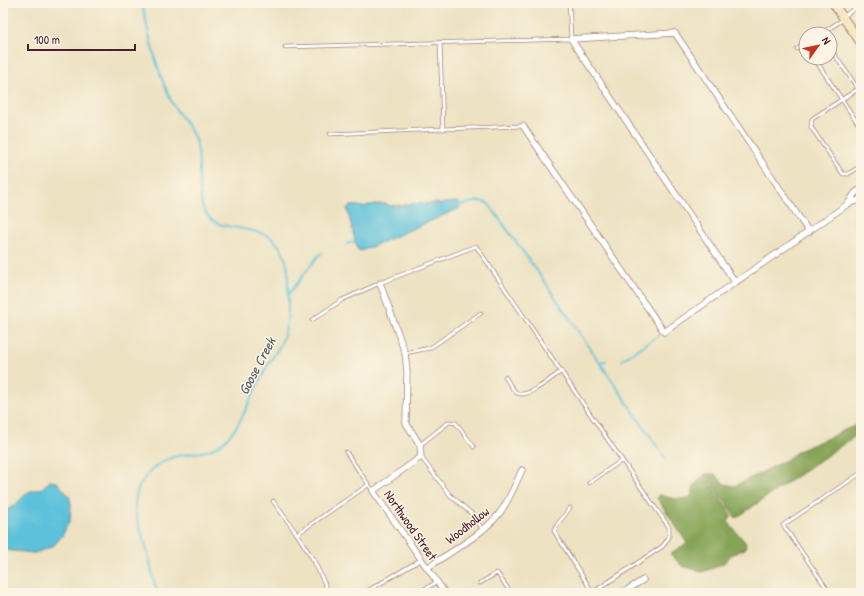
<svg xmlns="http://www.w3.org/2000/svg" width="864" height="596" font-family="'Patrick Hand',sans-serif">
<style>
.forest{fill:#86a457;stroke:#686241}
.water{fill:#5cc1da;stroke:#537082}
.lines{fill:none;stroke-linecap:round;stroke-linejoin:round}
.stream{stroke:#5cc1da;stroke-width:2}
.lane-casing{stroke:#9c8076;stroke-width:4.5}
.street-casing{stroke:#9c8076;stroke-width:7}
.secondary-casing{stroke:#9c8076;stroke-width:10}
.lane{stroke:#fff;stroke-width:3}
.street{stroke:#fff;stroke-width:5.5}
.secondary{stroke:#f8e7c3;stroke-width:8}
.labels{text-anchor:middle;stroke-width:3;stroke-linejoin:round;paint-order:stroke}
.street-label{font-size:13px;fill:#4a1f2b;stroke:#fcf5e5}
.water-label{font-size:14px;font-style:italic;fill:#505868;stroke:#fcf5e5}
</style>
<rect width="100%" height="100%" fill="#fcf5e5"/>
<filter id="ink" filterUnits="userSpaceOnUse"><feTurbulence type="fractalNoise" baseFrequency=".025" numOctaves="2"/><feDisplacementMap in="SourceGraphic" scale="8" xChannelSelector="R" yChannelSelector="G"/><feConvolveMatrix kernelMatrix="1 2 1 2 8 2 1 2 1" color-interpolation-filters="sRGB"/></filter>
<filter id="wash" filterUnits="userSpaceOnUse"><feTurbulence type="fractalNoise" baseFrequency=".012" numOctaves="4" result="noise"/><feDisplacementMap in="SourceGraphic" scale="16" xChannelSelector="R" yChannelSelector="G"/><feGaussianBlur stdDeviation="0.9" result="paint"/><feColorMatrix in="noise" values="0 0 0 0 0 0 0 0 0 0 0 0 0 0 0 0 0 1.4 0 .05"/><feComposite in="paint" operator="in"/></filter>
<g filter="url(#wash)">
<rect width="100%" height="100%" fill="#ede2c2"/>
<path class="forest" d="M859 213 861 214V235C857 228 853 222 855 215Z
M861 422V432L736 518 705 474H715L724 484 735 486 786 460 798 451 835 435C843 429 853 428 861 422Z
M704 475 732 516 728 520 731 526 746 543 745 549 731 555 724 563 716 567 702 572 682 566 670 554 687 543 657 498 658 495C663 495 666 497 671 498 679 500 684 499 691 497L694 486Z"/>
<path class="water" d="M459 202 461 205 458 209 364 250 361 251 357 249 347 208C353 204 358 206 363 207L369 205 380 204H387L390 206 398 205 404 206 405 204 438 203 440 205 443 203Z
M50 481 57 482 69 496 71 504 70 520 62 536 53 546 35 553 3 550V512L15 505 28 492 42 488Z"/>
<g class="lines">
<path class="stream" d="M142 3C148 31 155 65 167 91 169 97 172 103 175 108 182 119 192 129 196 142 202 161 196 189 203 208 217 243 274 212 286 261 289 269 288 278 288 287 288 300 289 314 286 327 284 341 277 351 269 363 265 371 261 379 257 386 247 405 240 428 223 442 209 455 188 452 171 458 151 465 133 487 135 508 136 520 144 538 147 551 151 565 152 579 158 593
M461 205 479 201 488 203 540 275 665 458
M347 244 355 241
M288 295 318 256 322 253
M622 360 658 336
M599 362 606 361"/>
</g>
</g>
<g filter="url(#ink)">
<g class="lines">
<g class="lane-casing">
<path id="lane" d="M844 16 861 4
M820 34 844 19
M440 42 443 129
M285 47 571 39 569 3
M830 48 861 93
M797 49 806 43
M814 58 861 128
M861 87 812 119 811 127 843 174H848L861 166
M330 134 443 129 523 126
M312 320 342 300 380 283 476 246C540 340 603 435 669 527V537L663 546 592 593
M405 353 430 348 481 313
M505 377C509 382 512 390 517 393 528 399 552 377 562 371
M420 445 449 422 456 423 474 447
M346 452 373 491
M421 457 450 495 473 515 483 530
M589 483 621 461
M273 501 297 534 314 561 329 593
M570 508 557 525 554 531 593 593
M297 534 368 485
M480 583 497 573 511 593
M364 593 422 559
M418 593 437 582
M830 593 783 525 861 473"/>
</g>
<g class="street-casing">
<path id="street" d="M571 39 675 33 809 232
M571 39 735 282
M523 126 664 332 848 204 861 199
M848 204 855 193 861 189
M380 283 405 353 407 371 406 423 420 445 421 457 373 491 445 593
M427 568C450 552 482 535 499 514 509 501 515 485 522 470
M622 593 643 580"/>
</g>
<g class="secondary-casing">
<path id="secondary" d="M833 3 861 43"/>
</g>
<use href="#lane" class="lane"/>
<use href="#street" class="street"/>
<use href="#secondary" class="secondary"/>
</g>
</g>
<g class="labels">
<g class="street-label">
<text transform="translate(411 525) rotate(55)" y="5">Northwood Street</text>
<text transform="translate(467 525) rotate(-38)" y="5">Woodhollow</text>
</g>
<g class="water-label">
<text transform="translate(257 366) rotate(-62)" y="5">Goose Creek</text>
</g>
</g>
<rect width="864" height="596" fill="none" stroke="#fcf5e5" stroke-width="16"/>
<g transform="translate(818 46) rotate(57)"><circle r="19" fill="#fcf5e5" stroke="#b59f9b"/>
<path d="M0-3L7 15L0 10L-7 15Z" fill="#c8321e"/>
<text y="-6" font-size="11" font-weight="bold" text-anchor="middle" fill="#4a1f2b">N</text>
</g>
<path d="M28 44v6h107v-6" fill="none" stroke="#4a1f2b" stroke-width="2"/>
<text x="34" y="44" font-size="12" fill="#4a1f2b" stroke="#fcf5e5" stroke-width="3" paint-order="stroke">100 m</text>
</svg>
